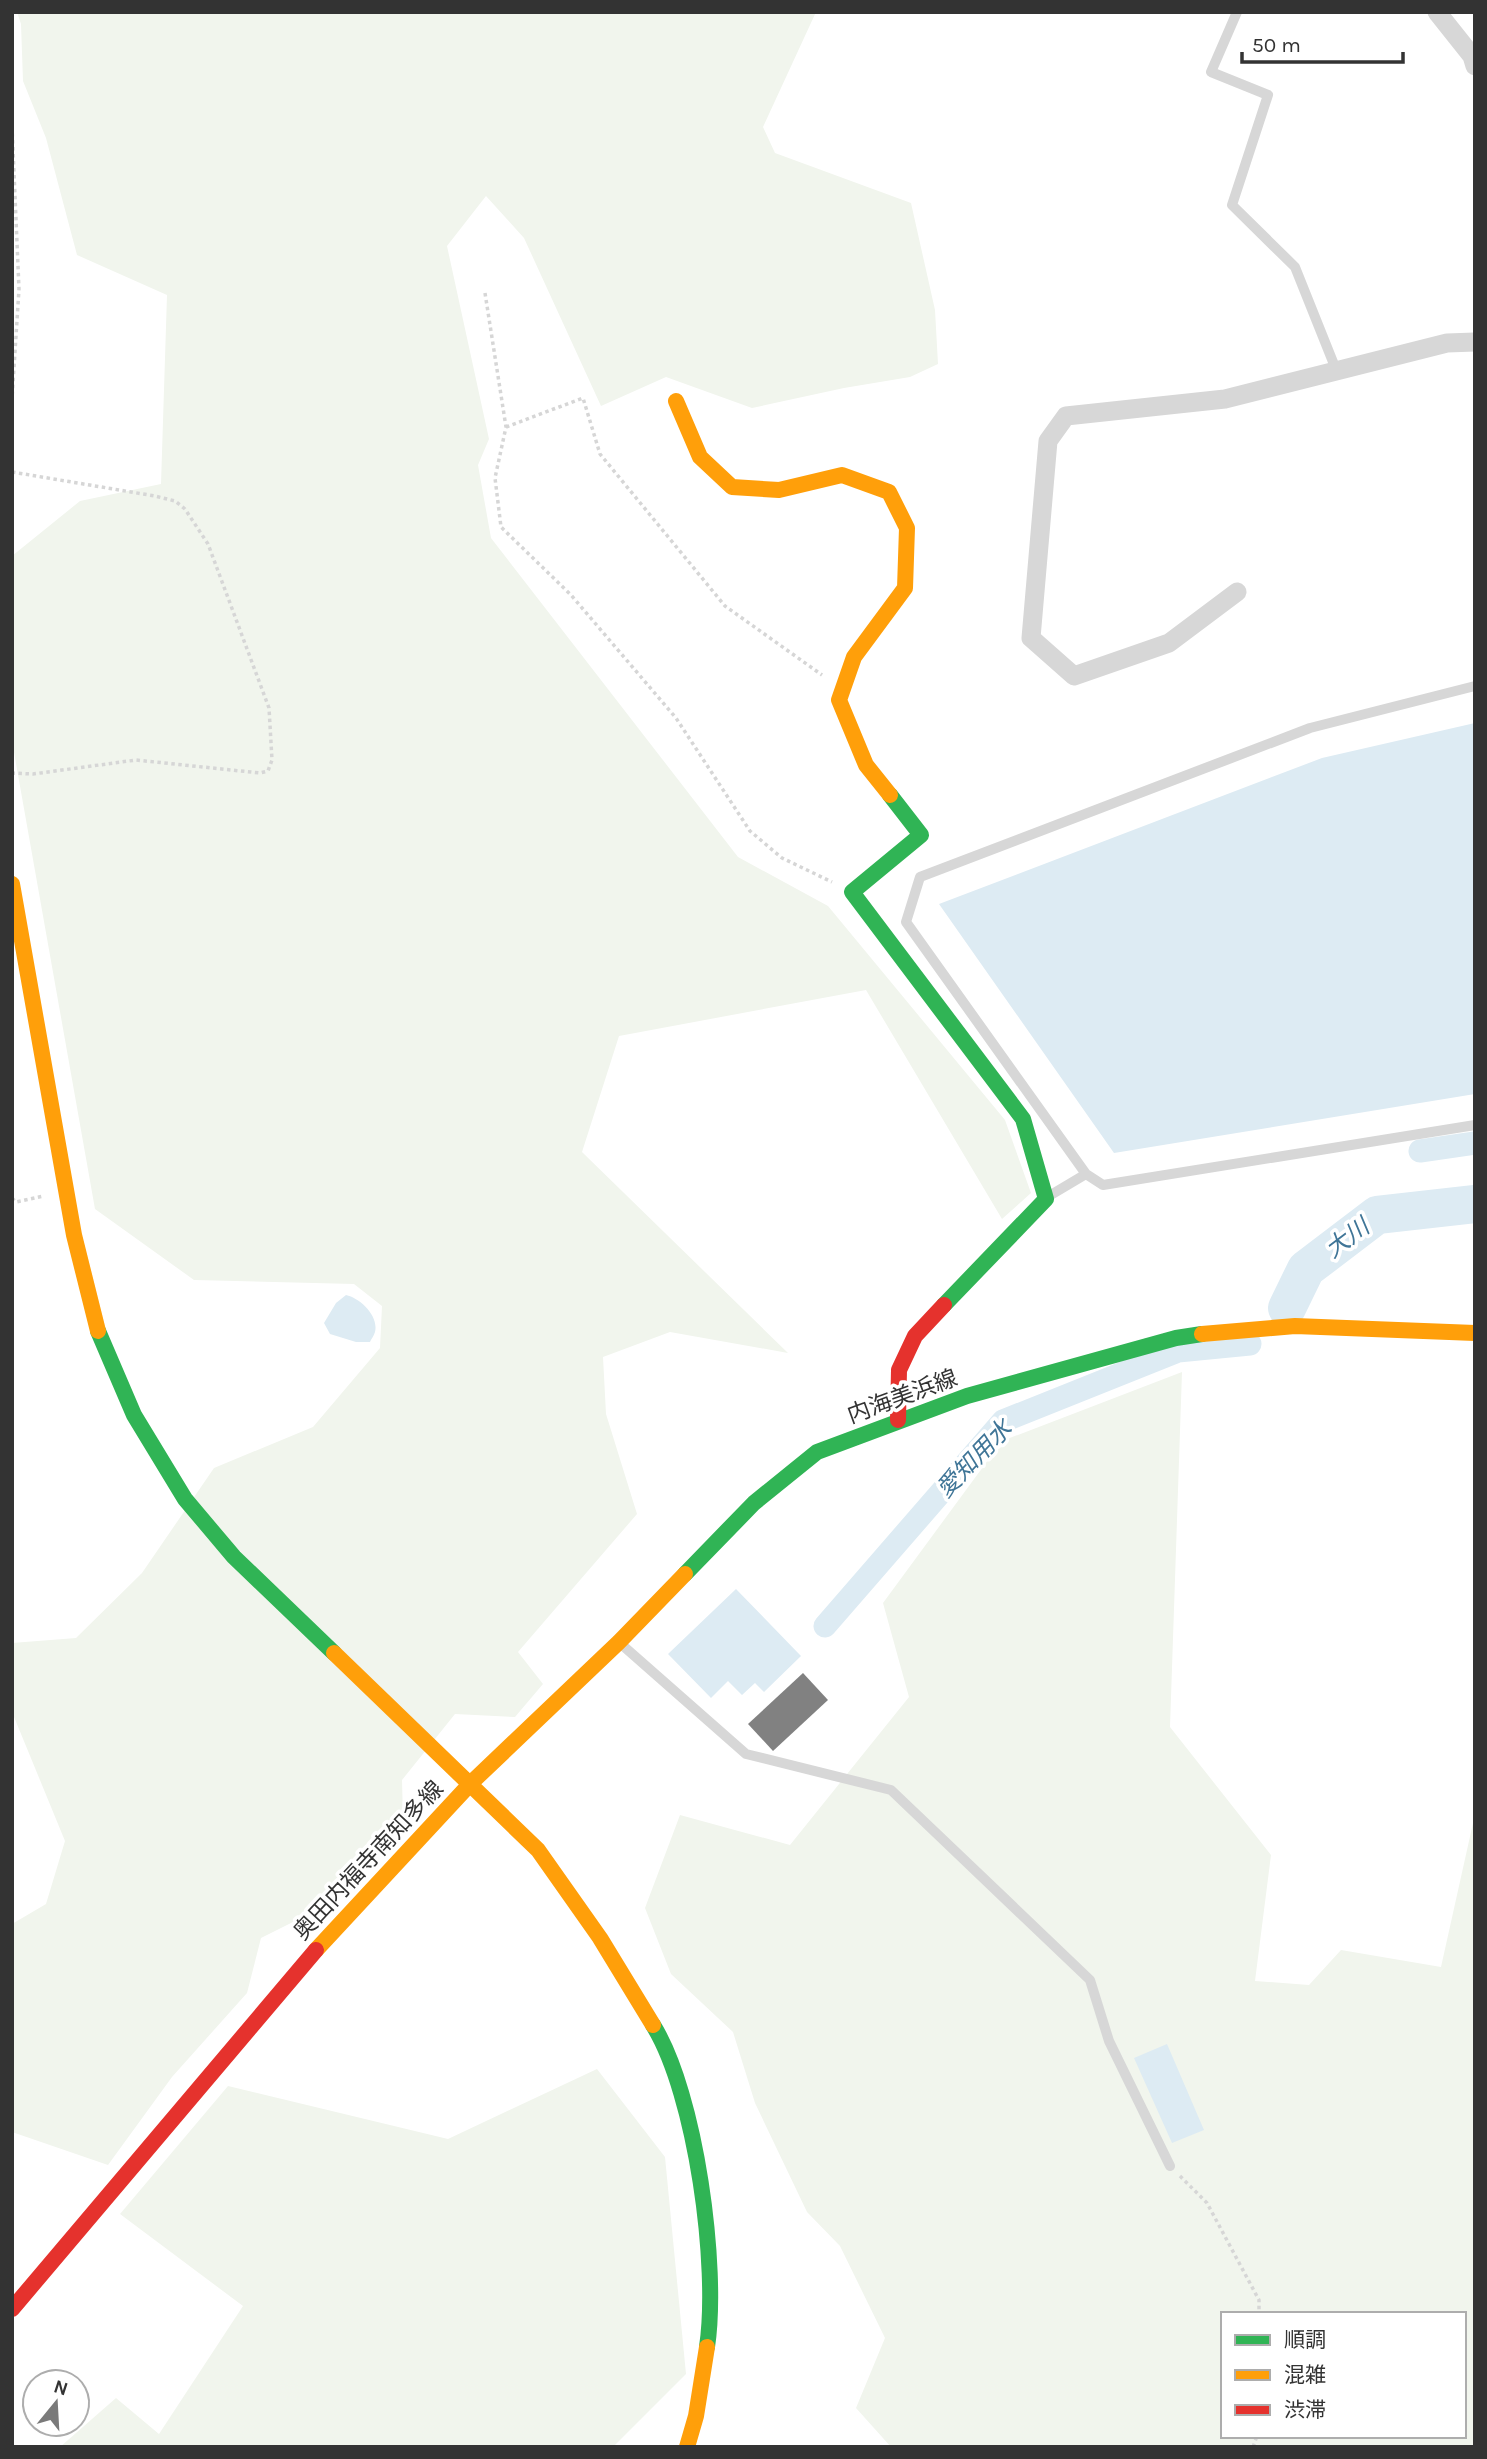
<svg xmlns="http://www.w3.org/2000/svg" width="1487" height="2459" font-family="Karla,'Noto Sans JP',sans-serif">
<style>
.green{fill:#f1f5ed;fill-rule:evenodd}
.water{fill:#ddebf3}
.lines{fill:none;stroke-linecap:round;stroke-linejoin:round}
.canal{stroke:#ddebf3;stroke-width:23}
.river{stroke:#ddebf3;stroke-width:38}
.building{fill:#818181}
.path{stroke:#d6d6d6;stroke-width:3.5;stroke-dasharray:3.5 3.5;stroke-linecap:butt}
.lane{stroke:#d7d7d7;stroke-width:10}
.street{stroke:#d7d7d7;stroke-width:19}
.fast{stroke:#30b455;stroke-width:16}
.slow{stroke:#ff9f0a;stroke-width:16}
.jam{stroke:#e5322d;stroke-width:16}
.labels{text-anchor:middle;stroke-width:7;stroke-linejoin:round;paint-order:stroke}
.street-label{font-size:23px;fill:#333;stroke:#fff}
.water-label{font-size:24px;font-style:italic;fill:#3f7597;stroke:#fff}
</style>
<rect width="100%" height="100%" fill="#fff"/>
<path class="green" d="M17 12H816L763 127 775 153 911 203 935 310 938 364 910 377 844 388 752 408 666 377 601 406 524 238 486 196 447 246 489 439 478 465 491 538 738 857 828 906 1005 1120 1031 1193 1002 1219 866 990 619 1036 582 1152 788 1353 670 1332 603 1357 606 1414 637 1514 518 1652 543 1684 515 1717 455 1714 402 1780 403 1818 321 1908 261 1938 247 1993 172 2077 108 2165 12 2132V1924L46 1904 65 1841 12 1712V1643L76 1638 142 1573 214 1468 313 1427 380 1348 382 1306 354 1284 194 1280 95 1209 12 741V556L80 501 161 484 167 295 77 255 46 138 23 81 21 24Z
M1182 1372 1170 1727 1271 1855 1255 1981 1309 1985 1341 1950 1441 1967 1475 1814V2447H891L856 2408 885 2338 840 2246 807 2212 755 2103 733 2032 671 1974 645 1908 680 1815 790 1845 909 1697 883 1603 1002 1441ZM1223 2314H1464V2436H1223Z
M597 2069 665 2157 686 2374 613 2447H60L116 2398 159 2434 243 2306 120 2214 228 2086 448 2139Z"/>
<path class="water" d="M1475 723V1094L1114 1153 939 904 1322 758Z
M346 1295C360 1298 379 1316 375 1332 374 1336 371 1339 370 1342H356L330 1334 324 1323 336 1303Z
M736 1589 801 1656 764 1692 755 1683 742 1695 728 1681 711 1698 668 1654Z
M1167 2044 1204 2130 1172 2143 1134 2058Z"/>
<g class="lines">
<path class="canal" d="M1420 1151 1475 1143
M825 1626 1003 1421 1178 1351 1250 1344"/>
<path class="river" d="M1287 1308 1306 1269 1377 1215 1475 1204"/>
</g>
<path class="building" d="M803 1673 828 1700 773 1751 748 1724Z"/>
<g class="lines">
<path class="path" d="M12 126 19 289 12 399
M485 293 506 427 495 478 501 527 571 595 676 718 750 831 782 858 832 882
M506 427 583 398 600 454 725 606 822 675
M12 472 155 496 175 501 185 509 208 544 269 708 272 760 268 771 260 773 136 760 33 774 12 773
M12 1198 16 1202 44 1196
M1180 2176 1207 2203 1259 2300V2314
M1253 2447 1257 2436"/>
<path class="lane" d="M1237 12 1211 72 1268 95 1232 205 1295 267 1337 372
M1475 686 1310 728 920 877 906 922 1086 1174 1103 1185 1475 1125
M1049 1196 1086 1174
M621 1644 746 1754 891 1790 1090 1980 1109 2041 1170 2166"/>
<path class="street" d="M1437 12 1472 56 1475 66
M1237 592 1169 643 1074 676 1031 638 1048 441 1066 416 1225 399 1447 343 1475 342"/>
<path class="fast" d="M890 795 921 835 852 892 1023 1119 1046 1199 944 1305
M98 1331 134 1415 185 1499 234 1557 334 1653
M685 1574 754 1503 817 1452 967 1396 1176 1338 1202 1334
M653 2025C696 2094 719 2267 707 2347"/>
<path class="slow" d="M676 401 700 457 732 487 779 490 842 475 889 492 907 528 905 588 854 657 839 700 866 765 890 795
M12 884 74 1235 98 1331
M1202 1334 1295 1326 1475 1333
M334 1653 538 1850 600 1938 653 2025
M316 1950 471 1783 619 1642 685 1574
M687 2447 696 2416 707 2347"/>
<path class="jam" d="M898 1420 899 1370 915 1336 944 1305
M12 2309 316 1950"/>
</g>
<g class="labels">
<g class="street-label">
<text transform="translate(902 1396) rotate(-20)" y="8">内海美浜線</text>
<text transform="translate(368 1860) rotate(-47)" y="8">奥田内福寺南知多線</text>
</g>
<g class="water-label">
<text transform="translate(1347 1238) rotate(-37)" y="8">大川</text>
<text transform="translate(974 1459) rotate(-46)" y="8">愛知用水</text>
</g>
</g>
<rect width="1487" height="2459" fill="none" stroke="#333333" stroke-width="28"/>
<rect x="1221" y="2312" width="245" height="126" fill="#ffffff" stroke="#adadad" stroke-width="2"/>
<rect x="1235" y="2335" width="35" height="10" fill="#30b455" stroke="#adadad" stroke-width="2"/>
<text x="1284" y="2347" font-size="21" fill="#333333">順調</text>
<rect x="1235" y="2370" width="35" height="10" fill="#ff9f0a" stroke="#adadad" stroke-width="2"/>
<text x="1284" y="2382" font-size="21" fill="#333333">混雑</text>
<rect x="1235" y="2405" width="35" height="10" fill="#e5322d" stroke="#adadad" stroke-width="2"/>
<text x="1284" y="2417" font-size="21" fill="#333333">渋滞</text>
<g transform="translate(56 2403) rotate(18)"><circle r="33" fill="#ffffff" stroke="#adadad" stroke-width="2"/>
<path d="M0-5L12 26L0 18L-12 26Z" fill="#7a7a7a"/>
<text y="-10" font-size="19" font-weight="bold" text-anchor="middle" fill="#333333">N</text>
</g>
<path d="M1242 52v10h161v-10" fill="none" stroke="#333333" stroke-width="3.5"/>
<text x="1252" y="52" font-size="21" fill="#333333" stroke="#ffffff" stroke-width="5" paint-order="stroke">50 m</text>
</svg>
